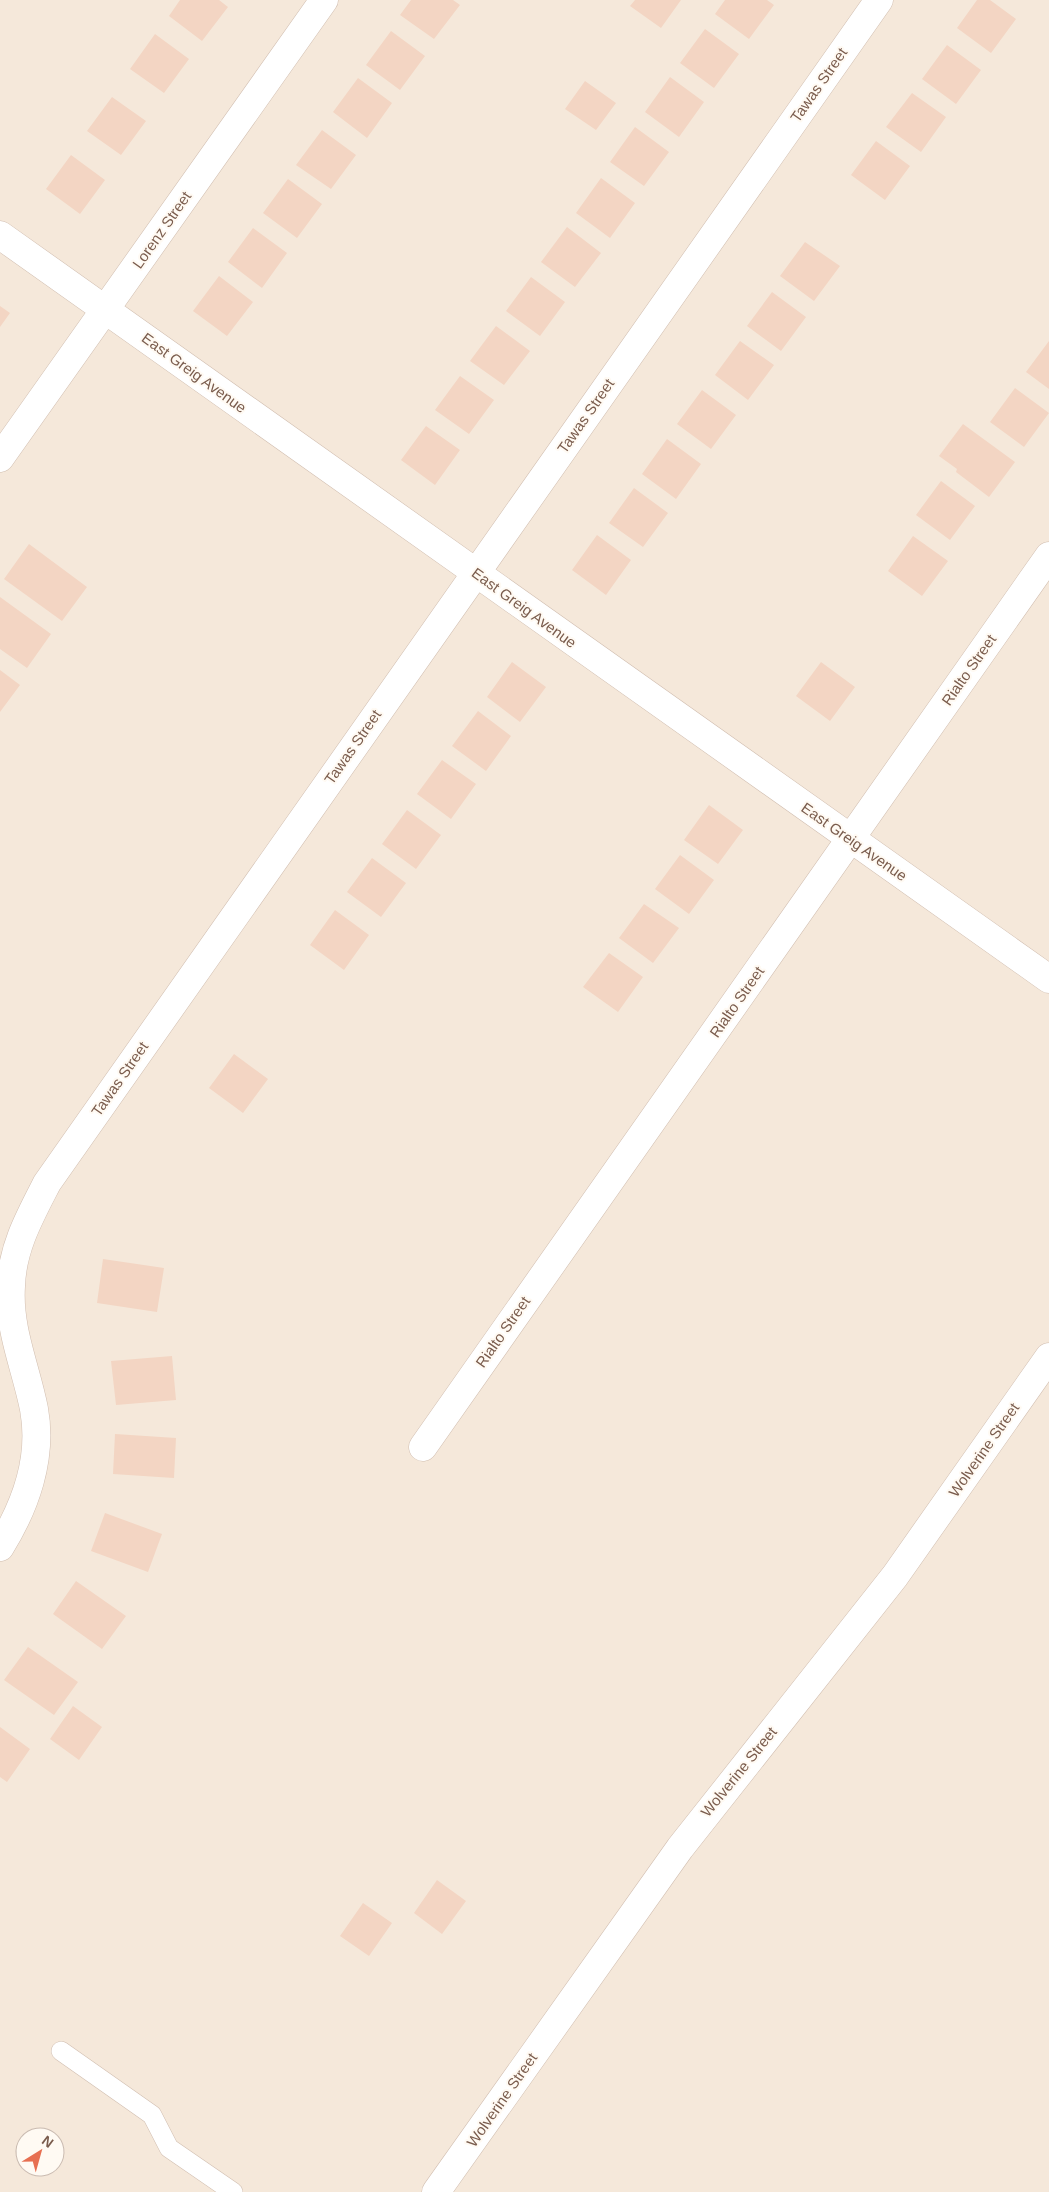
<svg xmlns="http://www.w3.org/2000/svg" width="1049" height="2192" font-family="Helvetica,sans-serif">
<style>
.residential{fill:#f5e8da;fill-rule:evenodd}
.building{fill:#f3d5c3}
.lines{fill:none;stroke-linecap:round;stroke-linejoin:round}
.lane-casing{stroke:#d1beb0;stroke-width:20}
.street-casing{stroke:#d1beb0;stroke-width:29}
.lane{stroke:#fff;stroke-width:19}
.street{stroke:#fff;stroke-width:28}
.labels{text-anchor:middle;stroke-width:4;stroke-linejoin:round;paint-order:stroke}
.street-label{font-size:15px;fill:#7a5c4d;stroke:#fffaf3}
</style>
<rect width="100%" height="100%" fill="#fdf6ec"/>
<path class="residential" d="M0 0H1049V2192H0ZM25 2137H55V2167H25Z"/>
<path class="building" d="M180 0H219L228 7 202 41 169 16Z
M411 0H453L460 5 434 39 400 15Z
M635 0H681L661 28 630 6Z
M725 0H767L774 5 749 39 715 14Z
M977 0H990L1016 19 991 53 957 28Z
M705 29 739 54 714 88 680 63Z
M391 31 425 56 400 90 366 65Z
M155 34 189 59 164 93 130 69Z
M947 45 981 70 956 104 922 79Z
M670 77 704 102 679 137 645 112Z
M358 78 392 103 367 138 333 112Z
M585 81 616 103 596 130 565 109Z
M912 93 946 117 921 152 886 127Z
M112 97 146 121 121 155 87 131Z
M635 127 669 152 644 186 610 162Z
M322 130 356 155 331 189 296 165Z
M876 141 910 166 885 200 851 175Z
M71 155 105 180 80 214 46 189Z
M601 178 635 203 610 238 576 213Z
M288 179 322 204 297 238 263 213Z
M567 227 601 253 575 287 541 262Z
M253 228 287 253 262 288 228 262Z
M805 242 840 266 814 301 780 276Z
M219 276 253 302 227 336 193 311Z
M531 277 565 302 540 336 506 311Z
M772 292 806 317 781 351 747 326Z
M0 306 10 313 0 327Z
M496 326 530 351 504 385 470 361Z
M740 341 774 365 748 400 715 375Z
M1049 341V389L1026 372Z
M460 376 494 400 469 434 435 410Z
M1015 388 1049 413 1024 447 990 422Z
M702 390 736 415 711 449 677 424Z
M963 424 1015 462 989 497 956 472 957 469 939 456Z
M426 426 460 450 435 485 401 460Z
M667 439 701 464 676 499 642 474Z
M941 481 975 506 950 540 916 515Z
M634 488 668 513 643 547 609 523Z
M597 535 631 560 606 595 572 570Z
M913 536 948 561 922 596 888 571Z
M29 544 87 587 62 621 4 579Z
M0 597 51 634 27 668 0 649Z
M512 662 546 687 520 722 487 697Z
M821 662 855 687 830 721 796 696Z
M0 670 20 685 0 712Z
M478 711 511 736 486 771 452 746Z
M442 760 476 784 451 819 417 794Z
M709 805 743 830 718 864 684 840Z
M407 810 441 835 416 869 382 844Z
M680 855 714 880 689 914 655 889Z
M372 858 406 883 381 917 347 892Z
M644 904 679 928 653 963 619 938Z
M335 910 369 935 344 970 310 945Z
M609 953 643 977 618 1012 583 987Z
M234 1054 268 1079 243 1113 209 1088Z
M103 1259 164 1268 157 1312 97 1303Z
M172 1356 176 1400 116 1405 111 1361Z
M115 1434 176 1438 174 1478 113 1474Z
M105 1513 162 1534 148 1572 91 1551Z
M76 1581 126 1616 102 1649 53 1614Z
M28 1647 78 1682 54 1715 4 1680Z
M73 1706 102 1727 79 1760 50 1739Z
M0 1727 30 1749 7 1782 0 1777Z
M437 1880 466 1901 442 1934 414 1913Z
M363 1903 392 1923 369 1956 340 1936Z"/>
<g class="lines">
<g class="lane-casing">
<path id="lane" d="M61 2051 152 2115 169 2148 233 2192"/>
</g>
<g class="street-casing">
<path id="street" d="M0 235 1049 979
M0 458 324 0
M423 1447 1049 556
M0 1547C25 1507 43 1458 34 1409 26 1368 8 1329 11 1286 12 1248 30 1216 47 1183L879 0
M436 2192 680 1848 895 1576 1049 1357"/>
</g>
<use href="#lane" class="lane"/>
<use href="#street" class="street"/>
</g>
<g class="labels">
<g class="street-label">
<text transform="translate(819 85) rotate(-55)" y="5">Tawas Street</text>
<text transform="translate(162 230) rotate(-55)" y="5">Lorenz Street</text>
<text transform="translate(194 373) rotate(36)" y="5">East Greig Avenue</text>
<text transform="translate(586 416) rotate(-55)" y="5">Tawas Street</text>
<text transform="translate(524 608) rotate(36)" y="5">East Greig Avenue</text>
<text transform="translate(969 670) rotate(-55)" y="5">Rialto Street</text>
<text transform="translate(353 747) rotate(-55)" y="5">Tawas Street</text>
<text transform="translate(854 842) rotate(35)" y="5">East Greig Avenue</text>
<text transform="translate(737 1002) rotate(-55)" y="5">Rialto Street</text>
<text transform="translate(120 1079) rotate(-55)" y="5">Tawas Street</text>
<text transform="translate(503 1332) rotate(-55)" y="5">Rialto Street</text>
<text transform="translate(984 1450) rotate(-55)" y="5">Wolverine Street</text>
<text transform="translate(739 1772) rotate(-51)" y="5">Wolverine Street</text>
<text transform="translate(502 2100) rotate(-55)" y="5">Wolverine Street</text>
</g>
</g>
<g transform="translate(40 2152) rotate(37)"><circle r="24" fill="#fffaf3" stroke="#cabbb1"/>
<path d="M0-4L9 19L0 12L-9 19Z" fill="#e76f51"/>
<text y="-8" font-size="14" font-weight="bold" text-anchor="middle" fill="#7a5c4d">N</text>
</g>
</svg>
